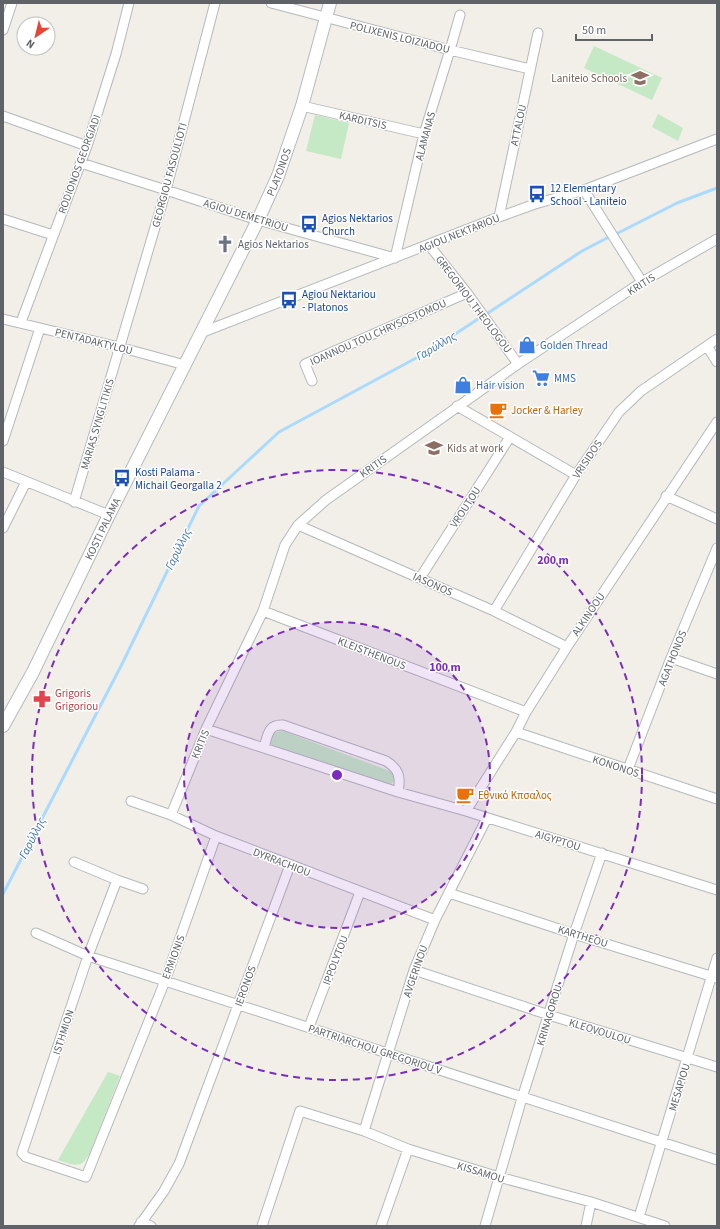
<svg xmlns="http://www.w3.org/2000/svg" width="720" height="1229" font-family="'Source Sans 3',sans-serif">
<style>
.green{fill:#c5e8c5}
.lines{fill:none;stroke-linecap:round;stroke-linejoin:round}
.stream{stroke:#aadaff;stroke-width:3}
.street-casing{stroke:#b5b8bc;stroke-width:11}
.secondary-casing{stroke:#b6babf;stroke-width:14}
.street{stroke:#fff;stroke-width:9}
.secondary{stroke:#fff;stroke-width:12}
.ring{fill:none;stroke:#7b2cbf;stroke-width:2;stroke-dasharray:7 5}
.labels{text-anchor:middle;stroke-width:3;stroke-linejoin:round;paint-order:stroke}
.street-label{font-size:11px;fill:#5f6368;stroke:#fff}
.education-label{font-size:11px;fill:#785e54;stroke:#fff;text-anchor:end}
.transit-label{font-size:11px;fill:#164399;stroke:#fff;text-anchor:start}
.worship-label{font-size:11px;fill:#5b616d;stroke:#fff;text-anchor:start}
.shop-label{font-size:11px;fill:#366cbe;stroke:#fff;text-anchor:start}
.food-label{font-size:11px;fill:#c56008;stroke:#fff;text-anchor:start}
.health-label{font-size:11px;fill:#be3a42;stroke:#fff;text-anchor:start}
.water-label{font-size:12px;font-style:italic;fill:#4174aa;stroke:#fff}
.centre{fill:#7b2cbf;stroke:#fff;stroke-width:2}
.ring-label{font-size:12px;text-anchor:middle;font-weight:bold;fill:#7b2cbf;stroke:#fff;stroke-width:3;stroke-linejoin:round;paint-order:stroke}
</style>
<rect width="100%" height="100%" fill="#f1efe8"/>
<path class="green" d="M594 46 662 78 652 100 584 68Z
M658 114 683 128 678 141 652 127Z
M315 115 349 123 341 159 306 151Z
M283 731 392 772 395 775 396 779 391 784 387 785 272 748C267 737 271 732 283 731Z
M108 1072 120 1076 90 1153C81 1170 74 1165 58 1160Z"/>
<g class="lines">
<path class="stream" d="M618 233 677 203 717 188
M488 313 582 251 607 238
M3 894 122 664 199 506 279 432 431 350 478 319"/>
<g class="street-casing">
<path id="street" d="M271 3 450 50 530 69
M3 30 12 3
M302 106 424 134
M3 116 87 146
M81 163 166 190 258 220 395 258
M584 190 642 282
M499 217 538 33
M3 219 53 235
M429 245 467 293 518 364
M395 258 424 134 450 50 460 15
M3 319 119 347 185 365
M21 322 87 146 116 54 129 3
M203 332 499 217 535 204 584 190 717 139
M707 346 717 362
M312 381 305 364 467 293
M457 406 576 475
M3 441 40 328
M3 472 109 515
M666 496 717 519
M74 502 166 190 215 3
M298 525 494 611 567 647
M3 528 26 482
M420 578 510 437
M263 611 526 712
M494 611 576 475 619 412 641 391 717 339
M671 658 717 674
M206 729 398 792 466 811 717 890
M516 732 717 799
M264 747C268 735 268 724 283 725L386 761C399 769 401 777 398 792
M628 769 671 658 717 548
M131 801 171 815 216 836 435 920
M466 811 516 732 526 712 567 647 717 422
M171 815 206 729 263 611 285 545 298 525 326 500 518 364 642 282 717 239
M74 862 117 880 143 889
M117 880 88 956 22 1153 26 1157 86 1177 165 981 216 836
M449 893 574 934 717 978
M36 933 88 956 717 1160
M414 970 549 1015 717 1067
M309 1027 360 892
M364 1131 414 970 435 920 487 818
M639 1217 717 958
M141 1222 151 1226
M139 1226 164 1191 179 1164 290 865
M262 1226 300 1111 364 1131 408 1149 499 1177 591 1202 665 1226
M381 1226 408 1149
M485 1226 522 1098 574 934 602 853
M586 1226 591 1202"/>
</g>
<g class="secondary-casing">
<g id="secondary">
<path id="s1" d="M3 726 33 672 109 515 258 220 278 176 302 106 330 3"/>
</g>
</g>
<use href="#street" class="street"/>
<use href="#secondary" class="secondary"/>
</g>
<circle cx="337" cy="775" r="153" fill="#7b2cbf" fill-opacity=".12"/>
<g class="ring">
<circle cx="337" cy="775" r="153"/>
<circle cx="337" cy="775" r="305"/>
</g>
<defs>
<g id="school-bare" transform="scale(1.38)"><path d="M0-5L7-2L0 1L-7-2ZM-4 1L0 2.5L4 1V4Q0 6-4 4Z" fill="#8d6e63" stroke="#fff" stroke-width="2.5" paint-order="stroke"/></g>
<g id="bus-bare" transform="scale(1.38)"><path d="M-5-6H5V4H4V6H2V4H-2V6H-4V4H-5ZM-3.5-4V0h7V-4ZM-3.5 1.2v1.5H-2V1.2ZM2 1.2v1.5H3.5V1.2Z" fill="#1a4fb4" stroke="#fff" stroke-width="2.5" paint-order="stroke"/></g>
<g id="church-bare" transform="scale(1.38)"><path d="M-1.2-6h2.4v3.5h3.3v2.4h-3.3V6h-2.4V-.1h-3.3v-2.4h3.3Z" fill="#6b7280" stroke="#fff" stroke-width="2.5" paint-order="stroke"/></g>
<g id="shop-bare" transform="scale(1.38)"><path d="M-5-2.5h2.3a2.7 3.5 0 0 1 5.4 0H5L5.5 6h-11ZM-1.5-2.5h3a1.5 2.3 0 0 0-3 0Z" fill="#3f7fe0" stroke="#fff" stroke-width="2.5" paint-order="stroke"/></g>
<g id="supermarket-bare" transform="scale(1.38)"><path d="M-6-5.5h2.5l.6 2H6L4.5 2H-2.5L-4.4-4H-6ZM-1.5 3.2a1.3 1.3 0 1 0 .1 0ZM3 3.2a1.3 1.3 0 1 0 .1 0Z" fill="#3f7fe0" stroke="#fff" stroke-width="2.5" paint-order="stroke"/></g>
<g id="cafe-bare" transform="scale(1.38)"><path d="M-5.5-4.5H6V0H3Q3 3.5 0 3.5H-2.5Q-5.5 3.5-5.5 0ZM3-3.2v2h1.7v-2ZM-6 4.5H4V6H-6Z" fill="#e8710a" stroke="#fff" stroke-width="2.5" paint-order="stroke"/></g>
<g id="pharmacy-bare" transform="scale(1.38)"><path d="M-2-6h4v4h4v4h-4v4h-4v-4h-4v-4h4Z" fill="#e0444e" stroke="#fff" stroke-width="2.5" paint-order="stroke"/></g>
</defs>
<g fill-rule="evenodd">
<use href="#school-bare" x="640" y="78"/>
<use href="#bus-bare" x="537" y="194"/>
<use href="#bus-bare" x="309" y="224"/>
<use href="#church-bare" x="225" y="244"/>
<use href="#bus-bare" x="289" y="300"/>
<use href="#shop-bare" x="527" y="345"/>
<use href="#supermarket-bare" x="541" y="378"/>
<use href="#shop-bare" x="463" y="385"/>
<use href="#cafe-bare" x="498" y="410"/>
<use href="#school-bare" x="434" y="448"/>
<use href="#bus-bare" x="122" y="478"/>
<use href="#pharmacy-bare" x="42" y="699"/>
<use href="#cafe-bare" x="465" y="795"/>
</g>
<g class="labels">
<g class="street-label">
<text transform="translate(400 37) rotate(14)" y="4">POLIXENIS LOIZIADOU</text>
<text transform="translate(363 120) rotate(13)" y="4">KARDITSIS</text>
<text transform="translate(518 125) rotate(-78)" y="4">ATTALOU</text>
<text transform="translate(425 136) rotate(-75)" y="4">ALAMANAS</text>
<text transform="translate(79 164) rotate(-70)" y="4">RODIONOS GEORGIADI</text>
<text dy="4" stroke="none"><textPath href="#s1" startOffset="619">PLATONOS</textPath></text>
<text transform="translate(169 175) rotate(-75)" y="4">GEORGIOU FASOULIOTI</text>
<text transform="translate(246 215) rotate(17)" y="4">AGIOU DEMETRIOU</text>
<text transform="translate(459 233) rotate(-22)" y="4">AGIOU NEKTARIOU</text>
<text transform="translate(641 284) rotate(-32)" y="4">KRITIS</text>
<text transform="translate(474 304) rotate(53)" y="4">GREGORIOU THEOLOGOU</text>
<text transform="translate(378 332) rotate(-24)" y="4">IOANNOU TOU CHRYSOSTOMOU</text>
<text transform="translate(94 341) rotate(14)" y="4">PENTADAKTYLOU</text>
<text transform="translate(97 424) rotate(-74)" y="4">MARIAS SYNGLITIKIS</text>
<text transform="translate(587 459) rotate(-56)" y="4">VRISIDOS</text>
<text transform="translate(373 466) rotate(-35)" y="4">KRITIS</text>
<text transform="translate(465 507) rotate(-57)" y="4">VROUTOU</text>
<text dy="4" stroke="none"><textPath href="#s1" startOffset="221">KOSTI PALAMA</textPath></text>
<text transform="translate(433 584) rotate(24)" y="4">IASONOS</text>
<text transform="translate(588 614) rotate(-56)" y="4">ALKINOOU</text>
<text transform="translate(372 653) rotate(21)" y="4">KLEISTHENOUS</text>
<text transform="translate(672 658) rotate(-68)" y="4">AGATHONOS</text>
<text transform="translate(200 744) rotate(-68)" y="4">KRITIS</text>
<text transform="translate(616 766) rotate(18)" y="4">KONONOS</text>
<text transform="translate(558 840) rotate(17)" y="4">AIGYPTOU</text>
<text transform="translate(282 862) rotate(21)" y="4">DYRRACHIOU</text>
<text transform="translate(583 936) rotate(17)" y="4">KARTHEOU</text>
<text transform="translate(173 957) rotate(-70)" y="4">ERMIONIS</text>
<text transform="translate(335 960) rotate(-69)" y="4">IPPOLYTOU</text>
<text transform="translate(415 971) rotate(-71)" y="4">AVGERINOU</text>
<text transform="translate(245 986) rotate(-70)" y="4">IERONOS</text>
<text transform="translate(549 1015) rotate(-73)" y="4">KRINAGOROU</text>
<text transform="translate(600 1031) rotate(17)" y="4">KLEOVOULOU</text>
<text transform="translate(63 1032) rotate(-72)" y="4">ISTHMION</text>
<text transform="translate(375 1049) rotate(18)" y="4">PARTRIARCHOU GREGORIOU V</text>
<text transform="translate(679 1087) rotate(-73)" y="4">MESAPIOU</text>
<text transform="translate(481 1172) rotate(17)" y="4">KISSAMOU</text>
</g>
<g class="education-label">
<text x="627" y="82">Laniteio Schools</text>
<text x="447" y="452" text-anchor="start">Kids at work</text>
</g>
<g class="transit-label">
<text x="550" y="192">12 Elementary<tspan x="550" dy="13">School - Laniteio</tspan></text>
<text x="322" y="222">Agios Nektarios<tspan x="322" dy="13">Church</tspan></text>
<text x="302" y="298">Agiou Nektariou<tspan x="302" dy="13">- Platonos</tspan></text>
<text x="135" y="476">Kosti Palama -<tspan x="135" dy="13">Michail Georgalla 2</tspan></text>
</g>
<g class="worship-label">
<text x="238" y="248">Agios Nektarios</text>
</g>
<g class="shop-label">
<text x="540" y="349">Golden Thread</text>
<text x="554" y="382">MMS</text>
<text x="476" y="389">Hair vision</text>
</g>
<g class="food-label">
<text x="511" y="414">Jocker &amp; Harley</text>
<text x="478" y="799">Εθνικό Κπσαλος</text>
</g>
<g class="health-label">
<text x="55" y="697">Grigoris<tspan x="55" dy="13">Grigoriou</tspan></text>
</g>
<g class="water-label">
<text transform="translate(436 346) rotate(-31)" y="4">Γαρύλλης</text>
<text transform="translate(178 549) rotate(-64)" y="4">Γαρύλλης</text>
<text transform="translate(32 838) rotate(-63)" y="4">Γαρύλλης</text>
</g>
</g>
<circle cx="337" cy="775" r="6" class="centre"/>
<g class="ring-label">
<text x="553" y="564">200 m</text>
<text x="445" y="671">100 m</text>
</g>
<rect width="720" height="1229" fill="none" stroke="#5f6368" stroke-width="8"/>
<g transform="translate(36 36) rotate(215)"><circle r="19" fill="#ffffff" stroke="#bfc1c3"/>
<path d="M0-3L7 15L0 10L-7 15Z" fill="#ea4335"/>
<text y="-6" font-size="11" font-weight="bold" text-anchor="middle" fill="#5f6368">N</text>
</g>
<path d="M576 34v6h76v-6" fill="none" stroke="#5f6368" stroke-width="2"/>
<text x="582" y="34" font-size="12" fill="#5f6368" stroke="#ffffff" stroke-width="3" paint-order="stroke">50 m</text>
</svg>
